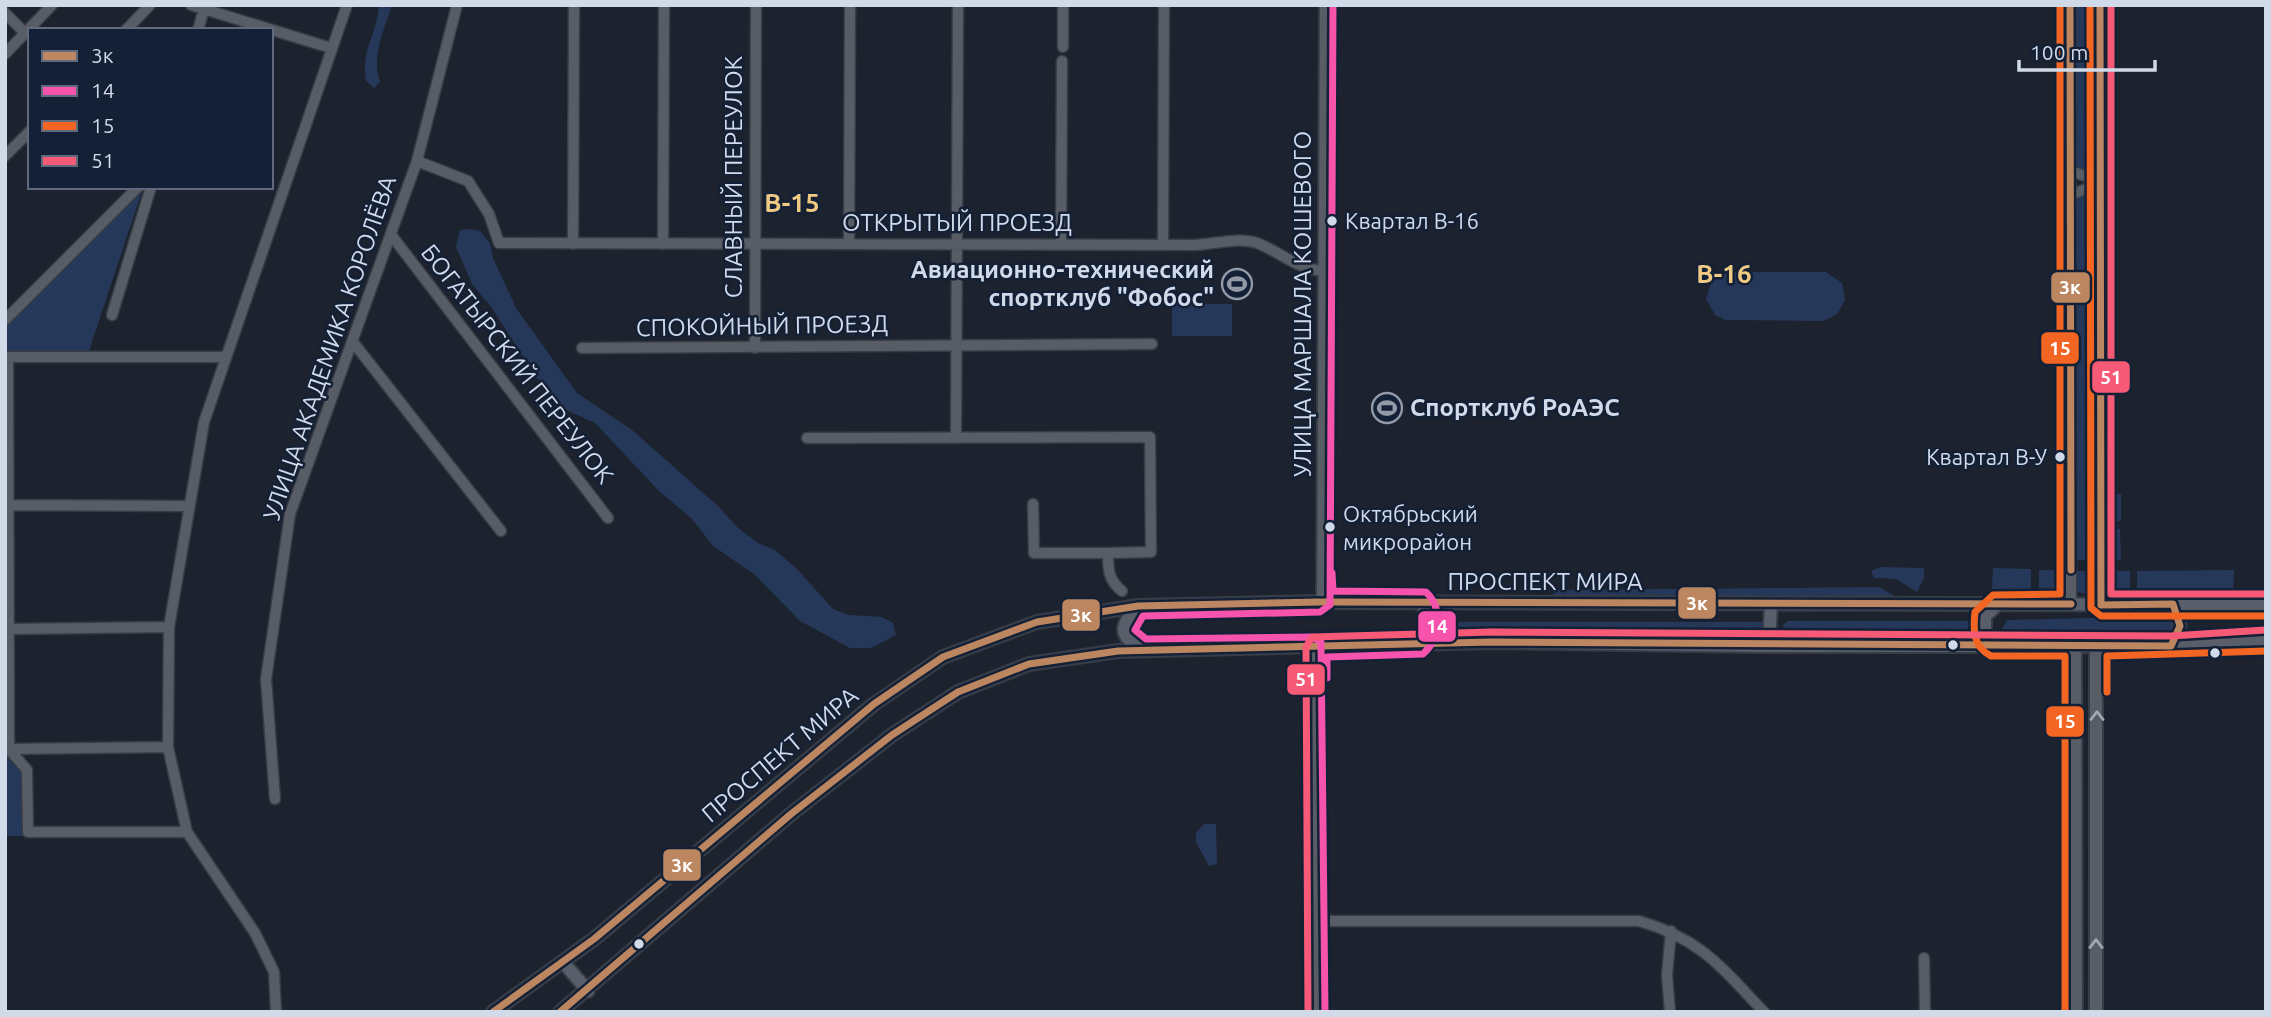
<svg xmlns="http://www.w3.org/2000/svg" width="2271" height="1017" font-family="Ubuntu,sans-serif">
<style>
.green{fill:#263859}
.lines{fill:none;stroke-linecap:round;stroke-linejoin:round}
.minor-casing{stroke:#373d46;stroke-width:13}
.tertiary-casing{stroke:#373d46;stroke-width:16}
.secondary-casing{stroke:#373d46;stroke-width:16}
.minor{stroke:#575c65;stroke-width:10}
.tertiary{stroke:#575c65;stroke-width:12}
.secondary{stroke:#585e6a;stroke-width:12}
.bus-1-casing{stroke:#142036;stroke-width:12}
.bus-2-casing{stroke:#142036;stroke-width:12}
.bus-3-casing{stroke:#142036;stroke-width:12}
.bus-4-casing{stroke:#142036;stroke-width:12}
.bus-1{stroke:#bb8660;stroke-width:7}
.bus-2{stroke:#f653ac;stroke-width:7}
.bus-3{stroke:#f26522;stroke-width:7}
.bus-4{stroke:#f75a77;stroke-width:7}
.oneway{stroke:#a0a8b4}
.bus-dot{fill:#d1dae9;stroke:#142036;stroke-width:2.5}
.labels{text-anchor:middle;stroke-width:5;stroke-linejoin:round;paint-order:stroke}
.bus-label{font-size:22px;fill:#d1dae9;stroke:#142036;text-anchor:start}
.street-label{font-size:24px;fill:#d1dae9;stroke:#142036}
.poi-label{font-size:24px;font-weight:bold;fill:#d1dae9;stroke:#142036;text-anchor:end}
.neighbourhood-label{font-size:26px;font-weight:bold;fill:#f0ca82;stroke:#142036}
.line-badge{stroke:#142036;stroke-width:2.5}
.badge-label{font-size:19px;text-anchor:middle;font-weight:bold;fill:#fff}
</style>
<rect width="100%" height="100%" fill="#1c222e"/>
<path class="green" d="M379 5H392C384 31 371 55 380 82L374 88 366 81C361 47 377 36 379 5Z
M2073 5H2090V169L2085 172 2074 167Z
M140 188 142 191 88 354H5V325Z
M2087 193 2091 195 2092 560H2075L2074 197Z
M469 229 480 231 490 243 493 258 516 308 577 393 632 430 718 506 737 527 758 543 775 550 797 569 833 609 849 615 882 617 893 623 896 635 871 648H850L800 621 754 574 713 546 692 519 659 491 595 423 564 409 536 377 492 308 472 284 456 247 460 230Z
M1721 272H1826L1842 283 1845 300 1837 314 1824 321 1725 320 1715 315 1706 299 1711 283Z
M1172 304H1232V336H1172Z
M2107 494H2121V521H2107Z
M2104 529H2120L2121 560H2103Z
M1880 567 1924 568V578L1917 592 1896 579 1874 578 1871 571Z
M1993 568 2031 569V589H1992Z
M2039 570H2063V587L2054 596H2039Z
M2234 570 2233 594 2228 600H2137V571Z
M2075 571H2092V590L2088 595 2074 591Z
M2103 571H2130V601H2108L2103 594Z
M1879 587 1900 599 1543 602 1558 590Z
M2169 616 2177 622 2172 636 2168 637H2006L2001 631 2007 620Z
M1788 621H1981L1977 634 1981 638H1786L1783 625Z
M1433 622H1762L1765 626 1762 639 1430 640 1436 629Z
M5 752 22 773 24 836H5Z
M1204 824H1216L1217 864 1209 866 1196 842V833Z"/>
<g class="lines">
<g class="minor-casing">
<path id="minor" d="M191 5 331 48
M2070 5 2071 604
M2100 5 2101 605
M5 13 25 33
M126 30 150 5
M198 30 204 9
M1063 47V5
M5 54 52 5
M5 156 30 131
M417 161 468 181 489 214 499 243 1195 245C1214 244 1238 237 1257 243 1281 252 1296 269 1324 271
M2071 171 2085 176 2100 170
M2071 195 2088 188 2100 194
M392 236 608 518
M573 244 574 5
M663 244 664 5
M849 244 850 5
M1061 245 1062 61
M1163 245 1164 5
M112 315 151 187
M5 320 138 187
M353 342 501 531
M582 348 1152 344
M755 348 756 5
M5 357H225
M8 357 9 749 27 770 28 832H187
M956 436 958 5
M807 438 1150 437 1151 552 1108 553
M1033 504 1034 553H1108C1108 569 1108 580 1122 591
M6 505 189 506
M10 629 169 627
M9 749 168 747
M275 799 266 679 290 514 417 161 457 5
M1320 921H1639C1701 939 1721 967 1764 1012
M1924 958 1925 1012
M276 1012 274 972 255 933 187 832 168 747 169 627 204 422 347 5
M1670 1012 1667 975 1671 931"/>
</g>
<g class="tertiary-casing">
<path id="tertiary" d="M1323 602 1326 5
M2075 646 2076 1012
M1316 647 1319 1012
M2096 1012V646"/>
</g>
<g class="secondary-casing">
<path id="secondary" d="M1138 606C1119 627 1118 636 1143 650
M1419 644C1432 628 1429 619 1421 601
M1769 646 1771 604
M1993 646 1985 637V616L1997 605
M2171 646C2184 630 2180 622 2173 604
M563 962 588 991
M493 1012 594 939 874 704 943 657 1037 622 1138 606 1320 602 2266 605
M560 1012 791 814 892 735 958 692 1029 664 1118 651 1492 642 1758 646H2171L2266 640"/>
</g>
<use href="#minor" class="minor"/>
<use href="#tertiary" class="tertiary"/>
<use href="#secondary" class="secondary"/>
<g class="bus-1-casing">
<path id="bus-1" d="M2070 5 2071 570
M1323 602 2071 604
M493 1012 594 939 874 704 943 657 1037 622 1138 606 1320 602
M560 1012 791 814 892 735 958 692 1029 664 1118 651 1492 642 2171 646 2180 626 2173 604 2101 605 2100 5"/>
</g>
<g class="bus-2-casing">
<path id="bus-2" d="M1327 678V657L1423 654C1441 638 1443 608 1426 592L1333 591 1332 573
M1325 1012 1321 642 1312 637 1146 639 1135 630 1143 616 1320 612 1330 605 1333 5"/>
</g>
<g class="bus-3-casing">
<path id="bus-3" d="M2060 5V594L1993 595 1975 612C1973 630 1973 647 1991 656H2065V1012
M2090 5 2091 608 2101 616H2266
M2107 692V656L2266 651"/>
</g>
<g class="bus-4-casing">
<path id="bus-4" d="M2111 5V594H2266
M1308 1012 1306 647 1312 637 1492 632 2171 636 2265 630"/>
</g>
<use href="#bus-1" class="bus-1"/>
<use href="#bus-2" class="bus-2"/>
<use href="#bus-3" class="bus-3"/>
<use href="#bus-4" class="bus-4"/>
</g>
<defs><path id="oneway-chevron" d="M-2-3.5L2.5 0L-2 3.5" fill="none" stroke-width="1.6" stroke-linecap="round" stroke-linejoin="round" transform="scale(1.75)"/></defs>
<g class="oneway">
<use href="#oneway-chevron" transform="translate(2097 716) rotate(-90)"/>
<use href="#oneway-chevron" transform="translate(2096 944) rotate(-90)"/>
</g>
<defs>
<g id="stadium-ring" transform="scale(1.575)"><circle r="9.5" fill="#142036" stroke="#929aa8" stroke-width="1.5"/><path d="M0-5a6.5 5 0 1 0 0 10a6.5 5 0 1 0 0-10ZM-3.5-1.8h7v3.6h-7Z" fill="#929aa8"/></g>
</defs>
<g fill-rule="evenodd">
<use href="#stadium-ring" x="1237" y="284"/>
<use href="#stadium-ring" x="1387" y="408"/>
</g>
<g class="bus-dot">
<circle cx="1332" cy="221" r="6"/>
<circle cx="2060" cy="457" r="6"/>
<circle cx="1330" cy="527" r="6"/>
<circle cx="1953" cy="645" r="6"/>
<circle cx="2215" cy="653" r="6"/>
<circle cx="639" cy="944" r="6"/>
</g>
<g class="labels">
<g class="bus-label">
<text x="1345" y="229">Квартал В-16</text>
<text x="2047" y="465" text-anchor="end">Квартал В-У</text>
<text x="1343" y="522">Октябрьский<tspan x="1343" dy="28">микрорайон</tspan></text>
</g>
<g class="street-label">
<text transform="translate(734 177) rotate(-90)" y="8">СЛАВНЫЙ ПЕРЕУЛОК</text>
<text x="957" y="231">ОТКРЫТЫЙ ПРОЕЗД</text>
<text transform="translate(1303 304) rotate(-90)" y="8">УЛИЦА МАРШАЛА КОШЕВОГО</text>
<text transform="translate(762 326) rotate(-1)" y="8">СПОКОЙНЫЙ ПРОЕЗД</text>
<text transform="translate(330 348) rotate(-71)" y="8">УЛИЦА АКАДЕМИКА КОРОЛЁВА</text>
<text transform="translate(517 364) rotate(52)" y="8">БОГАТЫРСКИЙ ПЕРЕУЛОК</text>
<text x="1545" y="590">ПРОСПЕКТ МИРА</text>
<text transform="translate(780 755) rotate(-40)" y="8">ПРОСПЕКТ МИРА</text>
</g>
<g class="poi-label">
<text x="1214" y="278">Авиационно-технический<tspan x="1214" dy="28">спортклуб "Фобос"</tspan></text>
<text x="1410" y="416" text-anchor="start">Спортклуб РоАЭС</text>
</g>
<g class="neighbourhood-label">
<text x="792" y="212">В-15</text>
<text x="1724" y="283">В-16</text>
</g>
</g>
<g class="line-badge">
<rect x="2050" y="271" width="41" height="33" rx="7" fill="#bb8660"/>
<rect x="2040" y="331" width="40" height="34" rx="7" fill="#f26522"/>
<rect x="2091" y="360" width="40" height="34" rx="7" fill="#f75a77"/>
<rect x="1677" y="586" width="40" height="34" rx="7" fill="#bb8660"/>
<rect x="1061" y="598" width="40" height="34" rx="7" fill="#bb8660"/>
<rect x="1417" y="610" width="40" height="33" rx="7" fill="#f653ac"/>
<rect x="1286" y="663" width="40" height="33" rx="7" fill="#f75a77"/>
<rect x="2045" y="705" width="40" height="33" rx="7" fill="#f26522"/>
<rect x="662" y="848" width="40" height="34" rx="7" fill="#bb8660"/>
</g>
<g class="badge-label">
<text x="2070" y="294">3к</text>
<text x="2060" y="355">15</text>
<text x="2111" y="384">51</text>
<text x="1697" y="610">3к</text>
<text x="1081" y="622">3к</text>
<text x="1437" y="633">14</text>
<text x="1306" y="686">51</text>
<text x="2065" y="728">15</text>
<text x="682" y="872">3к</text>
</g>
<rect width="2271" height="1017" fill="none" stroke="#d1dae9" stroke-width="14"/>
<rect x="28" y="28" width="245" height="161" fill="#142036" stroke="#606a7e" stroke-width="2"/>
<rect x="42" y="51" width="35" height="10" fill="#bb8660" stroke="#606a7e" stroke-width="2"/>
<text x="91" y="63" font-size="21" fill="#d1dae9">3к</text>
<rect x="42" y="86" width="35" height="10" fill="#f653ac" stroke="#606a7e" stroke-width="2"/>
<text x="91" y="98" font-size="21" fill="#d1dae9">14</text>
<rect x="42" y="121" width="35" height="10" fill="#f26522" stroke="#606a7e" stroke-width="2"/>
<text x="91" y="133" font-size="21" fill="#d1dae9">15</text>
<rect x="42" y="156" width="35" height="10" fill="#f75a77" stroke="#606a7e" stroke-width="2"/>
<text x="91" y="168" font-size="21" fill="#d1dae9">51</text>
<path d="M2019 60v10h136v-10" fill="none" stroke="#d1dae9" stroke-width="3.5"/>
<text x="2030" y="60" font-size="21" fill="#d1dae9" stroke="#142036" stroke-width="5" paint-order="stroke">100 m</text>
</svg>
